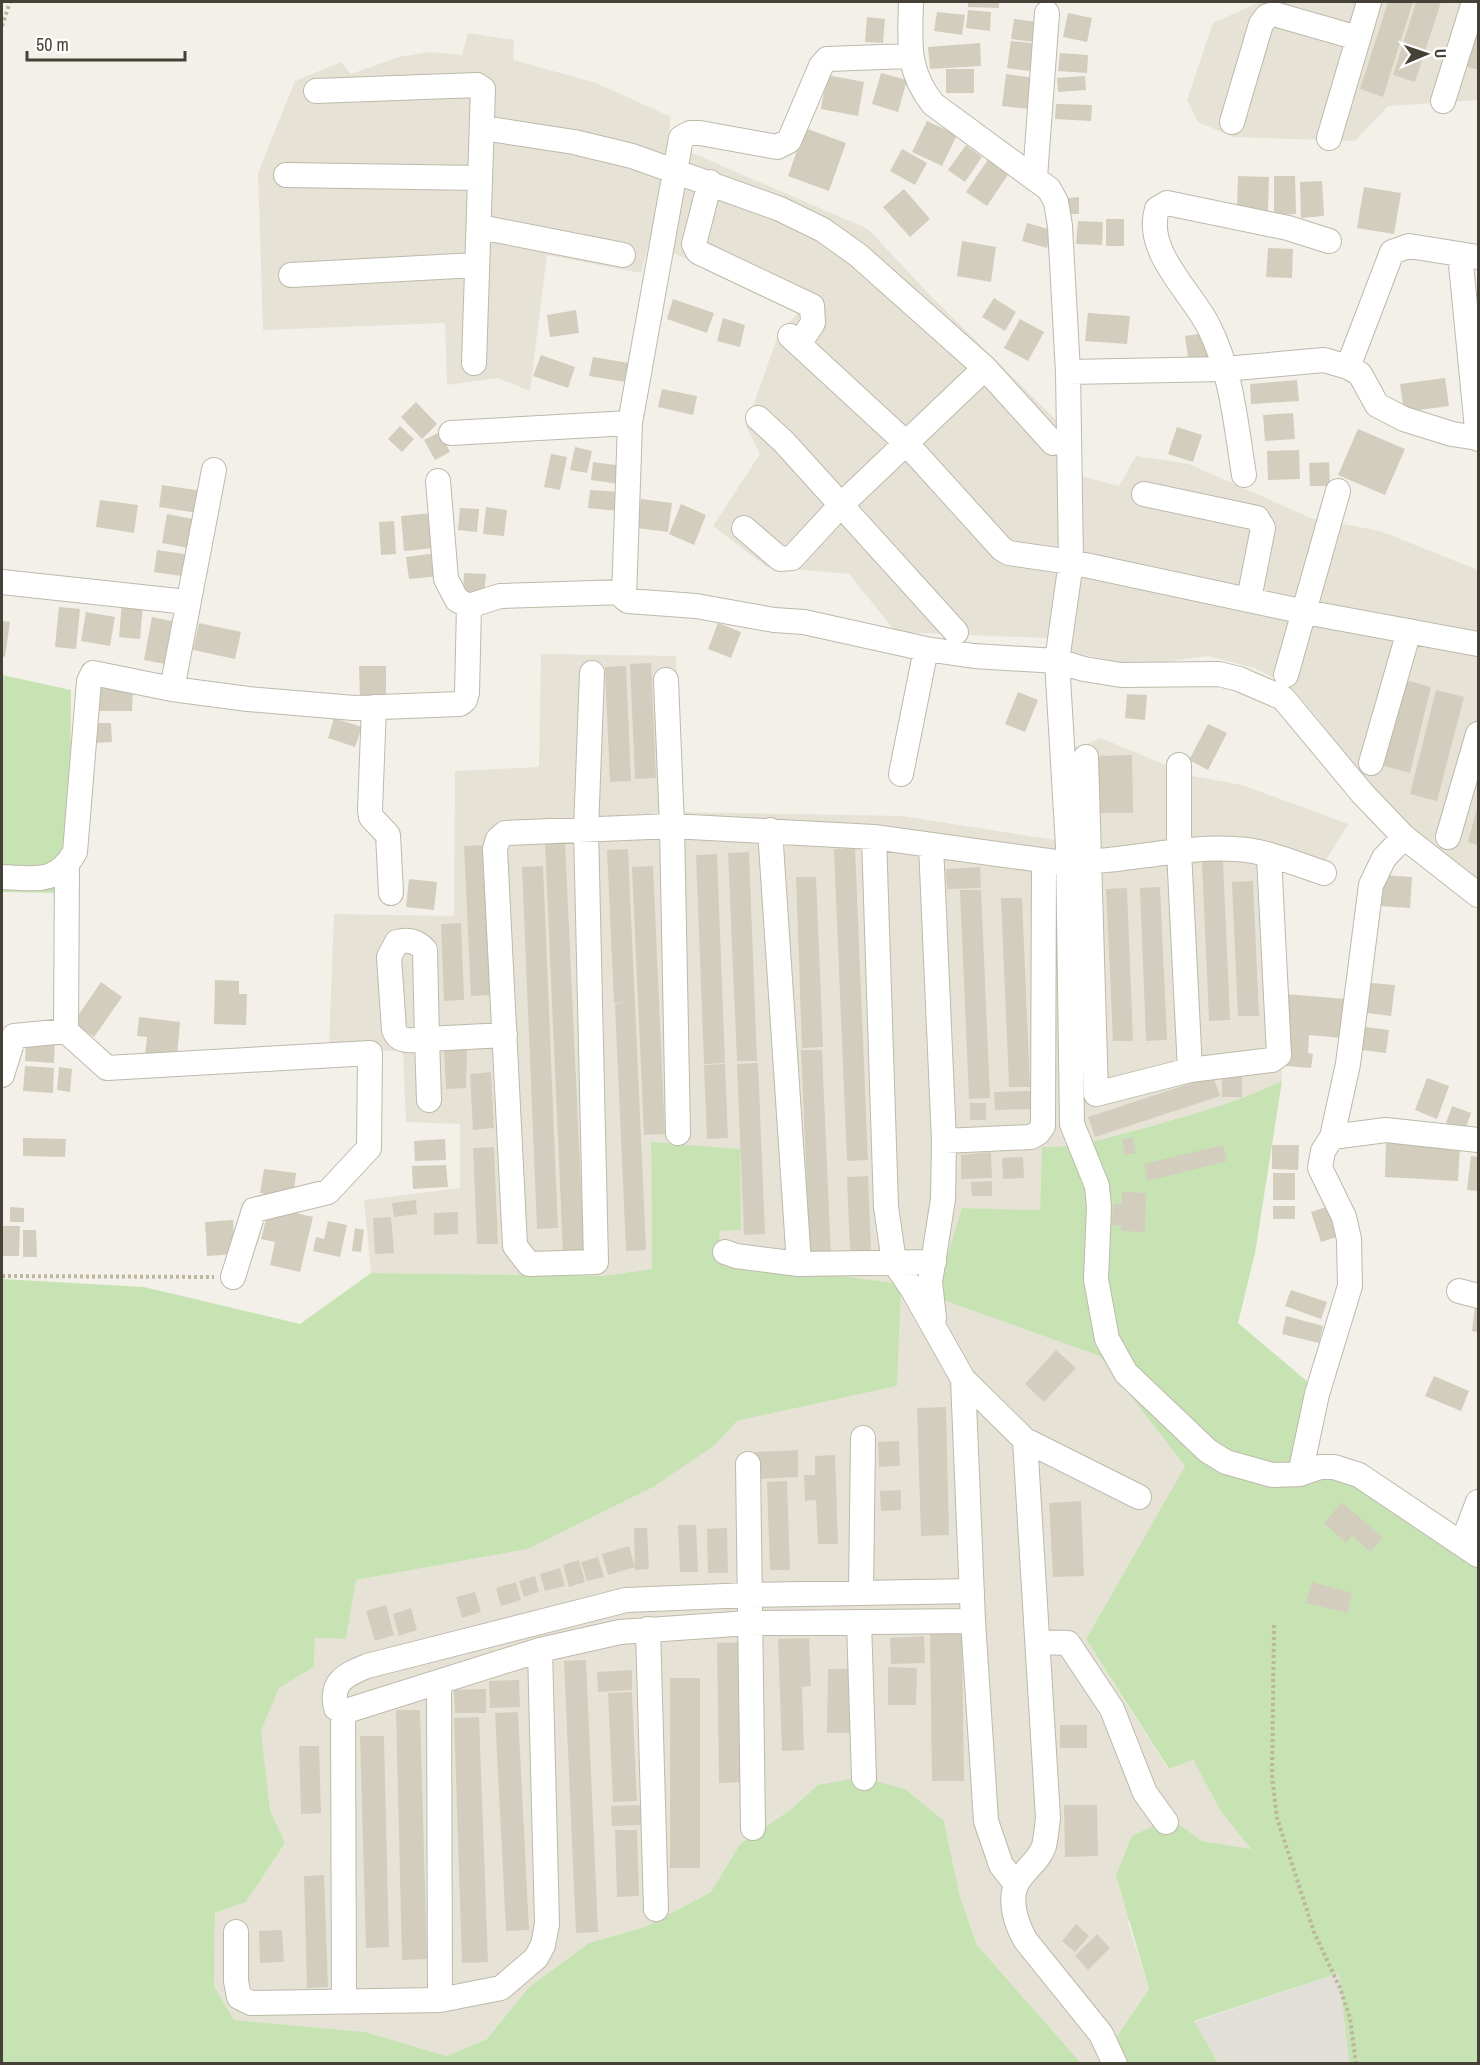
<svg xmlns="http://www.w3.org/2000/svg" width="1480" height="2065" font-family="'Archivo Narrow',sans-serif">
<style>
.residential{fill:#e6e3d6}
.industrial{fill:#e2dfd9}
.green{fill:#c7e3b4}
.building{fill:#d3cdbe}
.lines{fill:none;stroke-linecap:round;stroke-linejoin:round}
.street-casing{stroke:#bdb9ab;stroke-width:26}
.path{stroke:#bdb69e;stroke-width:4;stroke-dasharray:3 3;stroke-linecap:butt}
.street{stroke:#fff;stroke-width:24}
</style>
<rect width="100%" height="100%" fill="#f2f0e8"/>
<path class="residential" d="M1260 2H1478V100L1388 106 1355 141 1233 137 1198 122 1187 100 1213 23Z
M468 33 514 40 513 60 596 83 671 117 667 142 868 229 928 293 1060 424 1057 470 1119 486 1136 456 1189 464 1311 518 1380 531 1478 570V887L1440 857 1351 766 1320 721 1291 687 1254 668 1208 656 1135 666 1067 651 1045 638 896 632 849 574 767 567 713 526 760 454 746 426 778 335 802 308 649 243 641 273 547 255 530 391 497 378 447 385 445 323 263 330 258 173 295 81 341 62 351 74 399 57 430 52 462 55Z
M541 654 676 656 682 812 902 816 1055 840H1070L1065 743 1079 747 1101 738 1192 776 1242 785 1348 824 1316 876 1277 868 1282 1081 1243 1100 1175 1120 1067 1148 1042 1147 1040 1210 962 1208 943 1300 1101 1356 1185 1466 1086 1639 1168 1769 1193 1760 1222 1813 1251 1849 1202 1841 1170 1818 1128 1923 1149 1989 1099 2063H1081L977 1945 960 1897 944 1821 818 1785 790 1810 740 1844 711 1892 645 1927 589 1943 529 1987 487 2039 447 2056 365 2032 234 2020 214 1986 215 1913 246 1902 285 1843 270 1810 261 1731 279 1688 314 1667 315 1638 346 1639 356 1580 528 1549 715 1445 737 1421 897 1386 722 1260 719 1231 741 1230 651 1143 652 1269 603 1276 371 1273 364 1200 460 1188V1124L406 1122 403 1052 329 1046 334 914 454 916 455 771 539 767Z"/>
<path class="industrial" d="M1339 1973 1349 2063H1218L1194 2022Z"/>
<path class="green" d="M2 675 71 690 70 893 2 892Z
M1282 1081 1255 1253 1238 1323 1308 1382 1300 1453 1478 1544V2063H1349L1339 1973 1194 2021 1218 2063H1099L1149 1989 1116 1875 1132 1836 1170 1818 1202 1841 1251 1849 1222 1813 1193 1760 1169 1769 1086 1639 1185 1466 1100 1356 943 1300 941 1276 962 1208 1040 1210 1042 1147C1074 1148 1102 1139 1133 1131 1184 1117 1234 1104 1282 1081Z
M651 1142 740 1149 741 1230 719 1231 722 1260 901 1284 897 1386 737 1421 715 1445 653 1487 528 1549 356 1580 346 1639 315 1638 314 1667 279 1688 261 1731 270 1810 285 1843 246 1902 215 1913 214 1986 234 2020 365 2032 447 2056 487 2039 529 1987 589 1943 645 1927 711 1892 740 1844 790 1810 818 1785 861 1777 905 1789 944 1821 960 1897 977 1945 1081 2063H2V1279L144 1287 300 1324 371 1273 603 1276 652 1269Z"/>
<path class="building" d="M968 2H999V8L968 7Z
M1388 2H1413L1383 97 1360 89Z
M1416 2H1441L1415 82 1393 75Z
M968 10 991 12 990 31 966 28Z
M937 12 965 15 962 35 934 31Z
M1068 13 1092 18 1087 42 1063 37Z
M867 17 885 19 883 43 865 42Z
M1014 19 1037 22 1034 42 1011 39Z
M1478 25V70L1465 66Z
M1011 41 1041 44 1037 72 1007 68Z
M980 43 981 66 930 69 928 47Z
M1060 53 1088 55 1087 73 1058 71Z
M946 69H974V93H946Z
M881 73 907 80 898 112 872 104Z
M1006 74 1035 78 1031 109 1002 106Z
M827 75 864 82 858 116 821 109Z
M1085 76 1086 90 1058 92 1057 78Z
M1056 104 1092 105 1091 121 1055 119Z
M927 121 957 135 942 166 912 152Z
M805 128 846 143 829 191 788 176Z
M966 145 982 157 965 182 948 170Z
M902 149 927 163 915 185 890 171Z
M989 158 1009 173 987 206 966 192Z
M1238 176 1269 177 1268 211H1237Z
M1274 176H1295L1296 214 1274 215Z
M1322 181 1324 216 1301 218 1300 182Z
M1364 187 1401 193 1394 234 1357 228Z
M904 189 930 219 910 237 883 207Z
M1079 197V214H1068L1067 198Z
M1106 219H1124V246H1106Z
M1078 221 1103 222 1102 245 1076 244Z
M1027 223 1052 230 1047 248 1022 241Z
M962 241 996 247 991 282 957 276Z
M1268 248 1293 249 1292 278 1266 277Z
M994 298 1016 312 1005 331 982 317Z
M673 299 714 313 707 333 667 319Z
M576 310 579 333 550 337 547 315Z
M1088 313 1130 316 1127 344 1085 341Z
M723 318 745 325 740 347 717 341Z
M1020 319 1044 332 1028 361 1004 348Z
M1206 333 1210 362 1189 365 1185 336Z
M541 355 575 367 568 388 533 376Z
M593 357 629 363 626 382 589 376Z
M1445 378 1449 406 1404 412 1400 384Z
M1297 380 1299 401 1251 404 1250 384Z
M662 389 697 396 693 415 658 407Z
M416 402 437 424 422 439 401 417Z
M1293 413 1295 439 1265 441 1263 415Z
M400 426 414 439 402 452 388 439Z
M1177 427 1202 435 1193 462 1168 454Z
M1358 429 1405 449 1385 495 1338 475Z
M440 432 450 452 435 460 424 440Z
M575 447 592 451 587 473 570 470Z
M1299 450 1300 479 1268 480 1267 451Z
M551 454 567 457 560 490 544 487Z
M593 462 623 466 620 484 591 480Z
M1329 462 1330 486H1310L1309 463Z
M162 485 202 491 198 513 159 507Z
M590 490 620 492 618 511 588 508Z
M641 499 672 503 668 532 637 528Z
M100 500 138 505 134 533 96 527Z
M681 504 706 515 694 545 669 534Z
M486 507 507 510 504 536 483 534Z
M460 508 479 509 477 532 458 530Z
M432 513 435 548 404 551 401 516Z
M167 514 198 520 193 549 162 543Z
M394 521 396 554 381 555 379 522Z
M157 550 191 555 188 577 154 572Z
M437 553 440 576 409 579 406 557Z
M464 573 486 574 484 596 463 595Z
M122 602 143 604 140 639 119 637Z
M59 607 80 609 76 649 55 647Z
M86 612 115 617 110 646 81 641Z
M152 617 172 621 165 664 144 660Z
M2 621 10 622 5 657 2 656Z
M199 623 241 632 235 659 193 650Z
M718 623 741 632 731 658 708 649Z
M651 663 656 778 635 779 630 664Z
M359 666H386V700H360Z
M626 666 631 781 610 782 605 667Z
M1406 680 1431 687 1410 773 1384 766Z
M95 685 133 686 132 711H94Z
M1436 690 1464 697 1437 801 1410 794Z
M1018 692 1038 700 1025 732 1005 724Z
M1127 694 1147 695 1145 720 1125 718Z
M334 718 362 727 355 747 328 738Z
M94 723H111L112 742 94 743Z
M1208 724 1227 733 1208 770 1189 760Z
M1132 755 1133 813H1098L1097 756Z
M1478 804V845L1468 842Z
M565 842 584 1252 563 1253 545 843Z
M485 845 491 995 471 996 464 846Z
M855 848 868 1160 847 1161 834 849Z
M628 849 646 1250 626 1251 615 1004 629 1002 614 1003 607 850Z
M749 852 757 1061H737L728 853Z
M717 854 725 1063 704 1064 696 855Z
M1223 861 1230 1020 1209 1021 1202 862Z
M543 866 558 1228 537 1229 522 867Z
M653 866 665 1134 644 1135 632 867Z
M980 867 981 888 947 889 946 869Z
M1382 875 1412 877 1410 908 1380 906Z
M796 877H816L823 1047 802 1048Z
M409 879 437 882 434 910 406 907Z
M1253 881 1259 1016H1238L1232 882Z
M1160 887 1167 1040 1146 1041 1140 888Z
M1127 888 1133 1041H1113L1106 889Z
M960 890H981L990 1098 969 1099Z
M1001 898H1022L1030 1087H1009Z
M461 923 464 1000 444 1001 441 924Z
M215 980 239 981V994H247L246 1025 214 1024Z
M101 982 122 997 94 1037 73 1023Z
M1371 983 1395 985 1391 1016 1367 1013Z
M1286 994 1346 999 1342 1038 1309 1035 1308 1053 1313 1054 1311 1068 1286 1066 1289 1033Z
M139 1017 180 1022 177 1058 145 1055 147 1037 137 1036Z
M1357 1026 1389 1030 1386 1053 1354 1049Z
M26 1042 55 1043 54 1063 25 1061Z
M467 1048 466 1088 446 1089 444 1049Z
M801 1050H822L831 1258 810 1259Z
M758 1063 765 1234 744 1235 737 1064Z
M725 1064 728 1138 707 1139 704 1065Z
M25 1066 54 1068 53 1093 23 1091Z
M59 1067 72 1069 70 1092 57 1090Z
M491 1072 494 1128 473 1130 470 1074Z
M1222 1072H1242V1097H1222Z
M1213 1076 1220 1096 1095 1137 1088 1117Z
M1427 1078 1449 1086 1437 1119 1415 1110Z
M1031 1091V1109L995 1110 994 1092Z
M970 1103H986V1120H970Z
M1452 1106 1471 1113 1465 1130 1446 1123Z
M1133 1137 1136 1153 1125 1155 1122 1140Z
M23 1138 66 1139 65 1157 23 1156Z
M445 1139 446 1160 415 1161 414 1141Z
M1386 1143 1460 1147 1458 1181 1385 1177Z
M1223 1145 1227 1161 1148 1181 1144 1164Z
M1272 1145H1299L1298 1170 1272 1169Z
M494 1147 498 1244H477L473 1148Z
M991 1152 992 1178 961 1179V1155Z
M1471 1156 1478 1157V1191L1467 1190Z
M1023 1157 1024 1178 1003 1179 1002 1158Z
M446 1165 448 1187 413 1189 412 1166Z
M264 1169 296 1173 293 1198 260 1193Z
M1273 1173H1295V1200H1273Z
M868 1176 871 1250 850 1251 847 1177Z
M992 1181V1196H972L971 1182Z
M1122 1192 1146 1193 1145 1232 1121 1231V1226L1112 1225 1113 1204H1122Z
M416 1200 417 1214 394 1217 392 1203Z
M1333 1205 1343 1235 1321 1242 1311 1212Z
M1273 1206H1295V1219H1273Z
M10 1207 24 1208V1222H10Z
M269 1207 313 1217 300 1272 270 1265 275 1242 261 1239Z
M458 1212V1234L434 1235V1213Z
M391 1217 394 1253 375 1254 373 1218Z
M233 1220 235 1254 207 1256 205 1222Z
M328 1221 347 1225 340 1257 313 1251 316 1237 324 1239Z
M2 1226H20L19 1256H2Z
M355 1228 364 1230 361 1252 352 1251Z
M23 1230H36L37 1257H23Z
M1291 1290 1327 1302 1321 1319 1285 1306Z
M1475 1307 1478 1308V1332L1472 1331Z
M1286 1316 1323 1326 1319 1343 1282 1334Z
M1056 1350 1076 1368 1044 1402 1025 1384Z
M1434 1376 1469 1391 1461 1411 1425 1396Z
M946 1407 949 1535 921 1536 917 1408Z
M899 1441 900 1466 879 1467 878 1442Z
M798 1450V1477L756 1479 755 1452Z
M835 1455 838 1544H818L816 1500 805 1501 804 1475H815V1456Z
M787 1481 790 1570H770L767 1482Z
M901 1490V1510L881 1511 880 1491Z
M1081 1501 1084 1576 1053 1577 1049 1503Z
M1342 1502 1383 1538 1370 1552 1352 1535 1346 1543 1324 1523Z
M678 1525H696L698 1572H680Z
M634 1528H647L649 1569 635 1570Z
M727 1528 728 1573H708L707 1529Z
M629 1546 635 1567 608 1575 602 1554Z
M598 1557 604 1577 587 1581 581 1562Z
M579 1560 585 1582 569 1587 563 1565Z
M560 1568 565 1586 545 1591 540 1574Z
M535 1576 539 1592 524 1597 519 1581Z
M516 1582 521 1600 501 1606 496 1588Z
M1312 1582 1352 1593 1347 1613 1306 1603Z
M475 1592 481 1612 462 1618 456 1597Z
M386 1605 394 1635 375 1641 366 1611Z
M411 1608 417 1630 399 1636 393 1614Z
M930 1634H962L964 1781H932Z
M924 1636 925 1663 891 1664 890 1638Z
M809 1638 811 1686 802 1687 804 1750 782 1751 778 1639Z
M746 1642 748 1782 719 1783 717 1643Z
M586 1660 598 1932 576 1933 564 1661Z
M888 1667 917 1668 916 1705H888Z
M828 1669H851V1733H827Z
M632 1670V1690L598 1692 597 1672Z
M670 1678H700V1868H670Z
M519 1680 520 1707 490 1708 489 1681Z
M486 1689V1713H455L454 1690Z
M632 1692 637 1801 613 1802 608 1693Z
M396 1710H420L427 1959 402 1960Z
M518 1712 529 1930 506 1931 495 1713Z
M479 1717 488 1962 462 1963 454 1718Z
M1060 1725H1087V1748H1060Z
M360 1736H384L389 1947 366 1948Z
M299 1746H319L321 1813 301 1814Z
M641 1805 642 1825 612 1826 611 1806Z
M1064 1805H1097L1098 1856 1065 1857Z
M615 1830H637L639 1896 617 1897Z
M324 1875 328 1987 307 1988 304 1876Z
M1076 1924 1089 1936 1075 1952 1062 1941Z
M282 1930 284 1962 260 1963 259 1931Z
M1097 1934 1110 1948 1088 1970 1075 1956Z"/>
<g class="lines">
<g class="street-casing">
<path id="street" d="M911 2C910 42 906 70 933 104L1049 189 1056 202 1060 226 1068 372 1071 562 1057 661 1068 846 1072 1124 1097 1186 1099 1207 1096 1279 1107 1339 1126 1373 1208 1451 1226 1462 1272 1475 1300 1474 1320 1467H1334L1359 1475 1478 1555
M909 56 827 59 821 66 789 141 777 147 700 133H690L681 138 630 423 624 598 628 601 696 606 774 620 804 622 926 649 974 656 1057 661 1084 669 1121 675 1219 674 1239 679 1283 698 1362 793 1404 837 1478 895
M316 91 477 85 483 89 474 363
M1443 101 1474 2
M1232 122 1261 24 1267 16 1274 14 1358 38
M483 128 574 142 632 156 780 209 823 230 858 255 985 368 1053 443
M1329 138 1369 2
M286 175 480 178
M1035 177 1047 13
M710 182 694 244 698 252 812 306 813 323 799 344
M480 227 623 255
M1460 254 1478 439
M291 275 476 265
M790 336 906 443 1002 549 1009 553 1071 562 1305 612 1478 644
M1348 367 1392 252 1409 246 1478 257
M1068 372 1225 369 1324 360 1348 367 1360 374 1377 405 1404 419 1452 434 1478 438
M758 418 784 442 956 632
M451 433 630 423
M1244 475C1236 426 1232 373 1209 327 1191 291 1144 252 1157 209L1167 203 1288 228 1329 241
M438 481 446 579 457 600 469 606
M1144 494 1257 518 1263 528 1249 599
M744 528 780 559 792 558 840 506 985 368
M2 582 187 602
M592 673 586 829 596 1262 529 1264 515 1246 495 849 498 839 505 833 672 826 666 680
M1286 675 1338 491
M172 689 214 470
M374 707 370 810 371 817 388 835 391 893
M1086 757 1096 1094 1190 1070 1272 1060 1279 1055 1269 857
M1371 763 1409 631
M1179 765V851L1190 1070
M901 774 926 649
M770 830 799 1264
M874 837 886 1207 894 1262 913 1290 963 1379 1025 1440 1139 1497
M1448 837 1478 734
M931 845 944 1141 943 1199 930 1282 934 1318
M1083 862C1133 860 1184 846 1235 849 1265 850 1296 864 1324 873
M2 877C35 878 56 885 75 852L89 681 93 673 172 689 248 699 354 708 460 704 465 700 467 693 469 606 500 596 623 592
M66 1031 107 1068 370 1053 369 1148 328 1192 254 1210 233 1277
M2 1075 14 1036 66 1031 67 865
M429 1100 427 1039C414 1040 399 1044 394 1030L389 957 397 942C409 939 417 941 425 950L427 1039 505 1035
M678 1133 672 826 874 837 1056 862
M1332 1137 1386 1130 1478 1140
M944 1141 1031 1137 1038 1133 1043 1126 1044 862
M725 1252 736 1256 799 1264 934 1262
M1459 1291 1478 1296
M963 1379 973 1621 986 1821 1001 1865 1016 1884
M1025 1440 1048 1818C1047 1827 1046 1837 1044 1846 1039 1861 1024 1870 1017 1883 1008 1901 1017 1926 1026 1941L1101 2034 1115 2064
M748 1464 753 1828
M1300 1474 1317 1394 1350 1286 1349 1239 1344 1217 1320 1168 1323 1151 1332 1137 1348 1064 1371 885 1384 858 1404 837
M1462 1544 1478 1502
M972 1591 750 1595 626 1600 367 1666C345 1675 330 1682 336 1708L343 1712 540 1650 620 1632 749 1623 973 1621
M861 1593 863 1438
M859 1622 864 1778
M648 1629 656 1909
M1038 1642 1068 1643 1112 1709 1145 1793 1166 1822
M439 1683 440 2000
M343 1712 344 2001
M236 1932V1981L239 1997 251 2003 440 2000 501 1988 536 1958 543 1945 547 1924 540 1650"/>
</g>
<path class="path" d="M2 26 10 2
M2 1276 214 1277
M1274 1625 1272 1776 1277 1818 1314 1932 1340 1988 1350 2018 1356 2064"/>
<use href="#street" class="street"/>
</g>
<rect width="1480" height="2065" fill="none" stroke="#454137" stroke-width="6"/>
<g transform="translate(1426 54) rotate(88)" stroke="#ffffff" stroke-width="4.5" paint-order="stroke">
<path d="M0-4.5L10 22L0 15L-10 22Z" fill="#454137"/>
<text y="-9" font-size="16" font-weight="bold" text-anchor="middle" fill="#454137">U</text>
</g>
<path d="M27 51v9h158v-9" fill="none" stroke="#454137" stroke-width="3"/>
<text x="36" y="51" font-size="18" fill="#454137" stroke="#ffffff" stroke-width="4.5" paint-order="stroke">50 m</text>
</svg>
